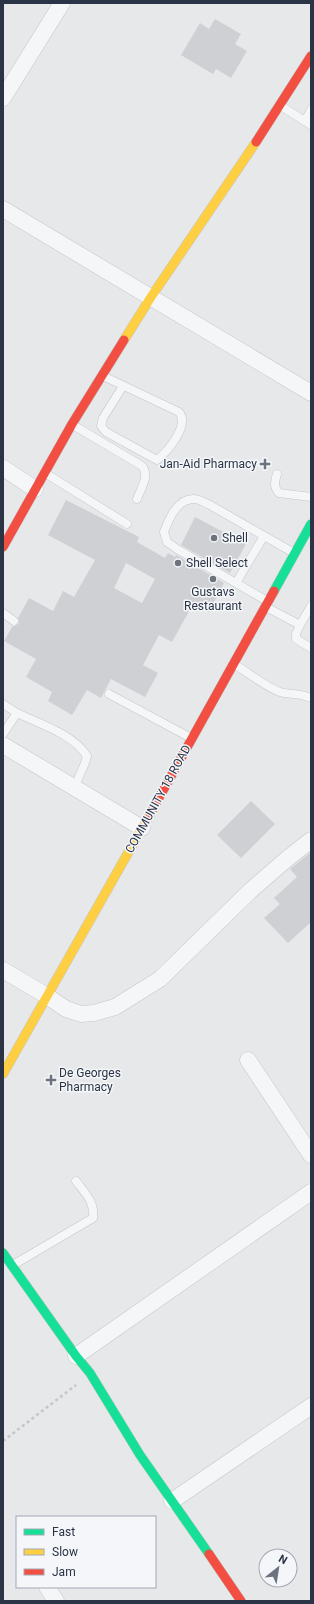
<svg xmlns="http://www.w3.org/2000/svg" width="314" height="1604" font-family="Roboto,sans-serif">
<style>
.building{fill:#ced0d3;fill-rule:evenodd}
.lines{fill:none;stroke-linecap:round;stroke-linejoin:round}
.lane-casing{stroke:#c4c6c8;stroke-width:9}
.street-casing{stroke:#c4c6c8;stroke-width:17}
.fast-casing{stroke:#c4c6c8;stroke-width:10}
.slow-casing{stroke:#c4c6c8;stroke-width:10}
.jam-casing{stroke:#c4c6c8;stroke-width:10}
.path{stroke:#c5c6ca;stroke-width:2.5;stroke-dasharray:3 3;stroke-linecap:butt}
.lane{stroke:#f5f6f7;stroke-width:8}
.street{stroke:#f5f6f7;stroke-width:16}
.fast{stroke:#16e098;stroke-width:9}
.slow{stroke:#ffcf43;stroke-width:9}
.jam{stroke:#f24e42;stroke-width:9}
.poi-dot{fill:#6c737f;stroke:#f4f6f9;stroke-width:1.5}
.labels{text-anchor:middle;stroke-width:3;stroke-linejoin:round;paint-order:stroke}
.poi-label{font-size:12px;fill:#2b3445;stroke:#f4f6f9;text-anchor:start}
.street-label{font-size:12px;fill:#2b3445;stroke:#f4f6f9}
</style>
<rect width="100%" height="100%" fill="#e6e8ea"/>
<path class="building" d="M215 19 241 34 235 44 247 51 231 78 216 69 213 74 181 55 200 23 209 29Z
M66 500 139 537 137 542 165 558 168 553 175 557 176 555 224 583 209 612 193 604 172 642 159 635 143 665 158 673 145 697 111 679 101 698 87 690 72 715 48 701 52 692 26 677 36 659 4 641 12 627 19 624 18 618 29 598 53 611 63 591 74 597 95 560 48 535ZM126 563 155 579 142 603 114 588Z
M195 517 246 544 230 573 181 545Z
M251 801 275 824 241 858 217 835Z
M311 852V922L288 943 264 918 280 904 274 898 297 877 290 869Z"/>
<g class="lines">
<g class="lane-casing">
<path id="lane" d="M281 106 311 125
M305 121 311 110
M103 376 179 412C190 425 168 451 157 460L106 432 101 426 103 418 123 386
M73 425 142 466C150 476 141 488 137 499
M45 473 127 524
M277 474C275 481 273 487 279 493L311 497
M236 583 264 536
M267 601 177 549 167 542 164 532C169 519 177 498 195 499 199 499 205 503 210 505L294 553
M266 607 300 625 311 606
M3 613 14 621
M300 625 296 634V639L311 648
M234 664C249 673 264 686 280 692 290 695 301 693 311 698
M109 694 191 738
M3 704 17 713 3 734
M17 713C40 724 73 734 87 756L85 763 74 788
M13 1265 93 1218C95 1202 85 1193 76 1181"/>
</g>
<g class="street-casing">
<path id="street" d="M3 98 62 3
M3 209 311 393
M3 468 35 489
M3 745 142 828
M3 970 47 996 66 1009 81 1014 94 1013 115 1007 160 979 250 891 288 858 311 840
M248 1060 311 1155
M76 1356 311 1192
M172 1501 311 1406
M47 1587 56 1601"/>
</g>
<g class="fast-casing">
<path id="fast" d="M274 591 311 524
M3 1253 76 1356 90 1373 140 1455 209 1554"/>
</g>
<g class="slow-casing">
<path id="slow" d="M124 340 151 297 256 142
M3 1074 150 814"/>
</g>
<g class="jam-casing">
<path id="jam" d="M256 142 311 56
M3 547 72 424 124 340
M150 814 274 591
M209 1554 241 1601"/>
</g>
<path class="path" d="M3 1441 76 1385"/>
<use href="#lane" class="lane"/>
<use href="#street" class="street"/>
<use href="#fast" class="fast"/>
<use href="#slow" class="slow"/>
<use href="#jam" class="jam"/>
</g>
<g class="poi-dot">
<path d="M263 458h4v4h4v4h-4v4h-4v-4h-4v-4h4z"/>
<circle cx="214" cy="538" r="4"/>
<circle cx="178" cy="563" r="4"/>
<circle cx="213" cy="579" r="4"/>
<path d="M49 1074h4v4h4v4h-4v4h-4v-4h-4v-4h4z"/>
</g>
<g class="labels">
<g class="poi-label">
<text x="257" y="468" text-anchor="end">Jan-Aid Pharmacy</text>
<text x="222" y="542">Shell</text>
<text x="186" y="567">Shell Select</text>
<text x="213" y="596" text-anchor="middle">Gustavs<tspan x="213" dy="14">Restaurant</tspan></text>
<text x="59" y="1077">De Georges<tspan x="59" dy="14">Pharmacy</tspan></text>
</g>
<g class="street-label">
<text transform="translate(158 799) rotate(-61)" y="4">COMMUNITY 18 ROAD</text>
</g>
</g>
<rect width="314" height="1604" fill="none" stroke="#2b3445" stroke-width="8"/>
<rect x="16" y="1516" width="140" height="72" fill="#f4f6f9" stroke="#a4a8b1"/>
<rect x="24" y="1529" width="20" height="6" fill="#16e098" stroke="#a4a8b1"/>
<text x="52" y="1536" font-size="12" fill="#2b3445">Fast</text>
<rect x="24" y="1549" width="20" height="6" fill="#ffcf43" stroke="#a4a8b1"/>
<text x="52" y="1556" font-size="12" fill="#2b3445">Slow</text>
<rect x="24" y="1569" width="20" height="6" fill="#f24e42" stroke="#a4a8b1"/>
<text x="52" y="1576" font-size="12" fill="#2b3445">Jam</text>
<g transform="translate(278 1568) rotate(30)"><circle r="19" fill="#f4f6f9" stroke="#a4a8b1"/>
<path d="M0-3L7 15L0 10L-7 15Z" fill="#6c737f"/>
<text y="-6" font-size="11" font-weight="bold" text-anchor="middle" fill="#2b3445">N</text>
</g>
</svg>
